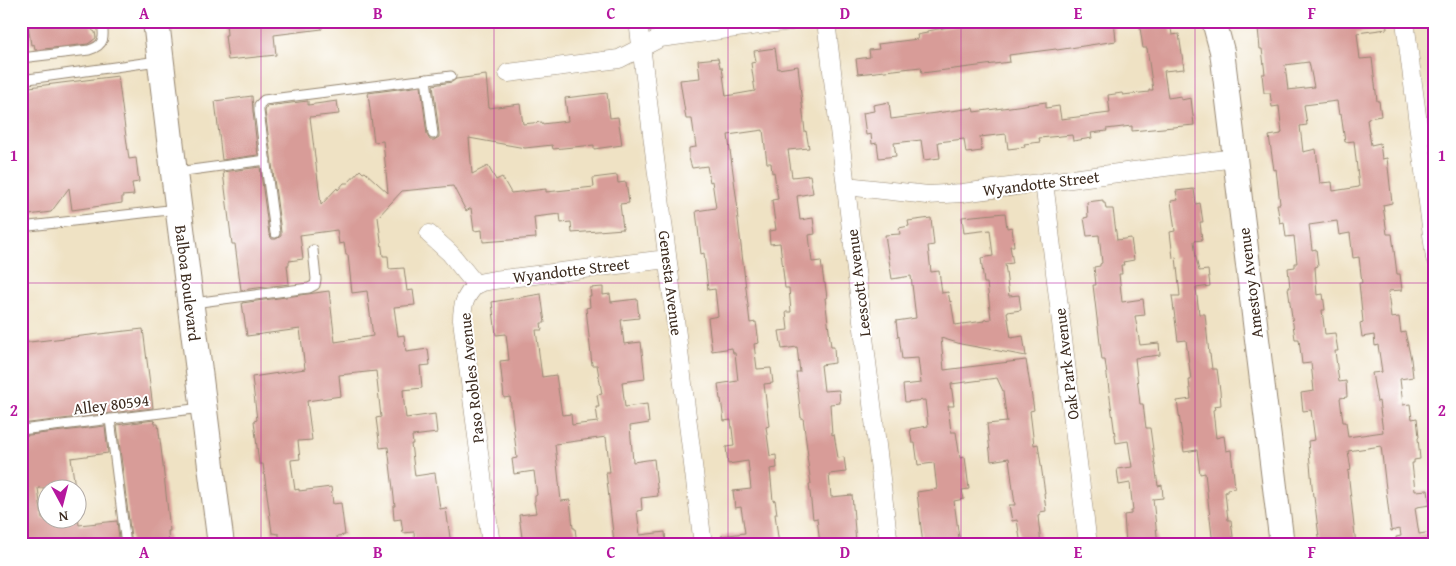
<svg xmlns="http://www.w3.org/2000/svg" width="1456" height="566" font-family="'Gentium Book Plus',serif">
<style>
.building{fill:#d89c98;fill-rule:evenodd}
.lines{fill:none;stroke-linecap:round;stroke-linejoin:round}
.lane-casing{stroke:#958671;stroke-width:11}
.street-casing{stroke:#958671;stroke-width:19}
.secondary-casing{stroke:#958671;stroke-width:26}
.primary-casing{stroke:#958671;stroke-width:28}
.lane{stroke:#fff;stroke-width:9}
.street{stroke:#fff;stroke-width:18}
.secondary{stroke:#fff;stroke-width:24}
.primary{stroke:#fff;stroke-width:26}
.grid{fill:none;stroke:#b5179e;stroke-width:1;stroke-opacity:0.55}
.labels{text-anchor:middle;stroke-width:4;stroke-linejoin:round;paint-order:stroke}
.street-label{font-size:16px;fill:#3b2a1e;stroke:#fff}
.neatline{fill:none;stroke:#b5179e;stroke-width:2}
.grid-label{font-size:16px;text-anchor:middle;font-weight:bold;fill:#b5179e}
</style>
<rect width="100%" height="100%" fill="#fff"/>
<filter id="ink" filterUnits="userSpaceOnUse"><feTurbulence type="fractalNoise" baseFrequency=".02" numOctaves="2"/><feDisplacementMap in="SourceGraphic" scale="10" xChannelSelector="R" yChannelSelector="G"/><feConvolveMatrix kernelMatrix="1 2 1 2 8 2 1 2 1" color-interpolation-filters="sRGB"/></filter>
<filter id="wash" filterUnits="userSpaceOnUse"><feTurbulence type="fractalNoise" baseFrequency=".0096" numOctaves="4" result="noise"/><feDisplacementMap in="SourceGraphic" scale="20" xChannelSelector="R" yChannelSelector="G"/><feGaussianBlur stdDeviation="1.12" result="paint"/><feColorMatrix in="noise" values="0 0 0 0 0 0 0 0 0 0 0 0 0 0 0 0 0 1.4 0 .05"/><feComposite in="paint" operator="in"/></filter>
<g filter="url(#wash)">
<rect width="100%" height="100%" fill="#efe2c4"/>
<g id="blocks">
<path class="building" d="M35 21H91L92 30 95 32 96 38 88 44 35 50 34 44 31 45 28 24 36 23Z
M226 21H321L322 29 274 35 276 55 228 60 225 35H227Z
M961 21H1114L1116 41 1057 50 1056 49 1009 55 1010 62 922 73 921 67 858 74 856 59 870 57 869 50 879 49 878 44 918 39 917 35 927 33V31L961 25Z
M1139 21H1170L1172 35 1179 34 1184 69 1164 71 1168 98 1181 96V100L1191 98 1194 125 1132 131V126L1106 129 1107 131 1091 133 1092 138 1073 141 1072 135 1039 138 1040 142 1024 144 1025 147 1008 149 1006 134 980 137 982 151 966 153 964 139 938 142 940 158 924 160 921 140 894 143 896 156 879 158 877 143 872 144 871 134 866 135 863 113 874 111 873 105 889 102 891 119 973 108 974 112 1046 102V108L1059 106 1061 119 1110 113 1108 95 1122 93 1123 95 1149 92V90H1153L1147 48H1143Z
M1312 21H1386L1387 29 1357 33 1360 59 1372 58 1377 101H1379L1381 116 1369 118V119L1367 120 1371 145 1380 143 1382 159 1387 158 1392 203 1383 205 1387 234H1392L1397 274H1400L1402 290 1388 291 1391 318 1399 317 1401 333 1405 332 1411 359 1413 377 1400 379 1403 405 1410 404 1412 419 1417 418 1419 437 1418 438 1420 459 1414 460V463H1412L1415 491 1428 490 1430 505 1417 507 1415 508 1419 534 1432 532 1434 545H1397L1396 537 1401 536 1400 529 1391 531 1381 446 1348 451 1351 470 1348 471 1356 545H1320L1314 497H1313L1308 441 1315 440 1311 410 1303 411 1301 393 1314 391 1311 363 1302 364 1299 339H1295L1288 288H1290L1288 268 1295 267V263H1297L1294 236 1286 237 1284 222 1280 223 1277 204H1280L1276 169 1274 170 1269 136 1281 134V133H1282L1279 106 1272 107 1270 93H1264L1262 74H1265L1262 49H1260L1258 28ZM1309 62 1314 87 1288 90 1285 65ZM1337 101 1339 115 1341 114 1345 142 1354 141 1359 187 1333 191 1332 182 1320 183 1316 149 1303 152 1300 126 1307 125 1304 105ZM1337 221 1339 235 1350 233 1353 258 1359 257 1362 283H1359L1363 322 1360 323 1362 337 1374 335 1375 346 1378 345 1382 372 1372 373 1377 402 1379 401 1383 432 1348 437 1346 422H1343L1340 398 1347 397 1346 381 1339 382 1335 351H1338L1335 333 1325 334 1322 310H1325L1323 294 1317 295 1315 267 1318 266 1316 249 1312 250 1309 225Z
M775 48 778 69 798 66 805 132 806 131 809 148 788 150 792 177 810 175 813 193 797 196 800 220 813 218 815 234 809 235 812 262 821 261 824 283H825L827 298H825L831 347H834L835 363 821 365 824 391 839 390 840 403 830 404 832 435 834 434 838 458 844 457 846 472 829 474 831 497 852 495 856 542H852V545H820L817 518 813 519 809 484H811L807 456H808L803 418H801L796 372H800L797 347 782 349 779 331 788 330 786 312H791L789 288H785L780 243 770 244 769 231 776 230 772 200 778 199 774 172 772 173 771 163H767L763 130 728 135 738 210 737 211 750 323 756 322 759 343 754 344 757 369 771 368 773 383 764 384 769 426 766 427 770 456 776 455 777 468 770 469 773 501 775 500 777 514H775L779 545H722L721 536 745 533 741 507 735 508 733 491 751 489 748 461 728 464 726 447 734 446 731 420 724 421 721 399H720L718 384 738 381 735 353H733L732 348 712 351 708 318 718 316 715 289 708 290 704 253 701 254 696 211 716 208 712 181 710 182 707 166 692 168 689 158V148L696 147 692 119H686L680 80 700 78 698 60 718 58 720 67H722L726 96 755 91 751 63 756 62 754 51Z
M486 75 489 108 520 104 523 124 542 122V124L568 121 565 98 607 93 610 118 618 117 622 145 594 149V145L553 149 552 145 525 148 469 138 472 174 488 166 496 180 502 177 511 193 546 189V192L594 187 593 178 617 175 618 183 626 182 629 203 620 204 623 229 572 233 571 222 561 223 560 214 534 217 536 238 483 242 482 230 474 231 471 208 466 211 453 186 402 191 378 217 383 256H388L389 269 404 268 407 291 413 290 415 305 394 307 398 336 404 335 406 352 428 349 430 365 420 366 422 388 403 390 404 403 406 418 435 414 437 433 412 436 413 444H411L415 476 435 473 440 509 446 508 451 545H415L414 532 403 533 401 519 394 520 393 506H395L388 447 380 448 376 418 381 417 376 371 339 375 341 396 307 401 312 440 298 441 300 459 291 460V462L295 490 299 489V491L331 487 333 504 341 503 345 535 337 536 338 545H293V538L279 540V534L272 533 263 464H259L254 421 257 420 252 377 305 369 300 329 247 336 242 303 329 291 335 342 373 336 367 291 352 293 348 255H346L344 243 339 244 337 230 300 235 303 259 289 261V265H287L289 284 241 290 235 244H232L223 172 260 167 269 234 272 239H276L281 236V232L265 111 267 106 308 101V105L337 101 339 114 310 117 321 205 337 188 338 190 344 183H348L360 170 363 173 365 172 388 193 383 141 374 142 368 93 421 86 427 135 430 140H434L439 137V133L433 85 452 82 456 79Z
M118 76 129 159 136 158 139 182 132 183 134 195 122 196V203L72 210 69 188 51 212 21 216V88Z
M252 96 253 112 258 155 222 160 215 101Z
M1194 189 1196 204 1200 203 1203 222H1200L1202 240 1194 241 1196 258 1199 271 1208 270 1210 286 1196 288 1199 314H1205L1209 354H1210L1212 369H1217L1220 391 1221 405 1214 406 1215 409 1213 410 1216 438 1224 436 1226 451 1231 450 1235 488 1227 489V492H1225L1228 520H1231L1234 545H1213L1205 473 1200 474 1197 450 1184 452 1179 414 1177 401 1191 399 1189 380H1191L1186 340 1178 341 1172 296H1180L1176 257 1173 258 1170 232 1175 231 1171 201 1178 200 1176 191Z
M1103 200V203H1105L1106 209H1113L1117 240 1131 238 1134 260 1123 262 1124 265H1121L1122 274H1119L1122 302 1143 299 1145 315 1135 316 1140 345 1159 343 1160 355 1135 358 1140 404H1143L1146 428H1150L1158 486 1162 485 1163 498 1153 499 1158 545H1126L1124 515 1131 514V511H1133L1130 483 1119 485 1117 469 1132 467 1128 441 1116 443 1105 360H1102L1093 285H1096L1094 267 1100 266V264L1102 263 1099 235 1087 236 1084 218 1088 217 1087 202Z
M1005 213 1007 228 1012 227 1014 246H1010L1013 263 1005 264 1009 296 1019 295 1021 310 1007 312 1011 338 1023 336 1026 356 961 344 941 338 944 370 1026 360 1034 410 1030 411 1034 445 1038 444 1045 493H1044L1046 511 1040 512V515L1038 516 1041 545H1021L1017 520 1012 521 1009 505H1015L1009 458 991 461 987 424 1007 422 1003 391 997 378 951 384 954 406H948L951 432H956L960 458 965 457 969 489 962 490 964 499 954 501 960 545H923L917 492 937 489 934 463 918 465 915 443H912L910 429 928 426 925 400 905 402 903 385 921 383 918 358 902 359 899 336 898 337 896 321 916 318 911 276 892 279 885 235 900 234 899 228 909 226 908 221 931 218 934 245 928 246 931 272 939 271 942 293 948 292 950 302 951 301 955 325 984 321V320L991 319 987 283H984L981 258 993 256 990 230 964 233 962 217Z
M603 287V295L610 294 611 302 637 299 639 318 621 320 624 344 641 342 645 379 622 382 625 407 647 404 649 423 630 426 633 462 654 459 658 496 641 498 642 510 637 511 640 535 665 532 666 545H621L620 541 614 542 606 472H610L606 437 555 444 561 501 570 500 573 528H575L577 545H523L519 515 536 513 534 502 535 501V496L537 495 534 471 514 474 512 459 517 458 510 397 504 398 500 361 509 360 506 334 496 335 492 302 541 294 545 323H541L542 330H536L542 377 556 375 562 415 571 414 572 425 598 422 596 407H599L597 395 602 394 597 365H592L586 308 590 307 589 296H591L590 288Z
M143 329 153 408 21 424V343Z
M154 420 155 424H158L162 456 170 531H168L169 545H132L117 425Z
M105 426 108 453 71 458 75 488H38L42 518H78L79 525 117 521 120 545H21V436Z"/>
</g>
</g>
<g filter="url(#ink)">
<use href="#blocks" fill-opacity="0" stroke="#958671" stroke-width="1"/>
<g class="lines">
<g class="lane-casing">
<path id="lane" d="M21 58 89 50C106 45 104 36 102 21
M426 79 433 134
M21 80 158 61
M177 172 266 160
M21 227 177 209
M275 233 259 111V105L264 100 451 76
M193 303 309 288 315 285 316 279 313 250
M110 419 126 545
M21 430 202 408"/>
</g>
<g class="street-casing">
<path id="street" d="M638 21 703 545
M826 21 889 545
M1405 21 1435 258
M508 73 619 59 660 38 791 21
M1044 182 1088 545
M846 186 928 195 962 193 1235 158
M429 234 450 253 476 285C465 296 462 305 462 320L491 545
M476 285 483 282 494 280 667 259"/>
</g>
<g class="secondary-casing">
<path id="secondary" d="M1214 21 1222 51 1282 545"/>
</g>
<g class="primary-casing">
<path id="primary" d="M156 21 174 173 221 545"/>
</g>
<use href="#lane" class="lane"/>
<use href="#street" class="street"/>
<use href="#secondary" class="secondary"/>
<use href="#primary" class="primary"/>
</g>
</g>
<path class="grid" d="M261 21V545M494 21V545M728 21V545M961 21V545M1195 21V545M21 283H1435"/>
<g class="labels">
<g class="street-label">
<text transform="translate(1041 183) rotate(-7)" y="6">Wyandotte Street</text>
<text transform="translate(571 270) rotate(-7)" y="6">Wyandotte Street</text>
<text transform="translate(188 283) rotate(83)" y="6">Balboa Boulevard</text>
<text transform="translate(671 283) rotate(83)" y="6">Genesta Avenue</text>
<text transform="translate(858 283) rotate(-97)" y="6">Leescott Avenue</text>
<text transform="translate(1250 283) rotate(-97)" y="6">Amestoy Avenue</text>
<text transform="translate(1066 364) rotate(-97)" y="6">Oak Park Avenue</text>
<text transform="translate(471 378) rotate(-96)" y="6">Paso Robles Avenue</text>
<text transform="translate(111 404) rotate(-7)" y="6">Alley 80594</text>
</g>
</g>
<rect width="1456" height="566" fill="none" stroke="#fff" stroke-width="55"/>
<g transform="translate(62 504) rotate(173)"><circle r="24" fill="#ffffff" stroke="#b1aaa5"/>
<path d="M0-4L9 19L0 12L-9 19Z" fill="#b5179e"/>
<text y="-8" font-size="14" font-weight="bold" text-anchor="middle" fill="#3b2a1e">N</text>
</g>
<rect x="28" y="28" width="1400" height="510" class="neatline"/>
<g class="grid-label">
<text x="144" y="19">A</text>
<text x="378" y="19">B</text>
<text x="611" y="19">C</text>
<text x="845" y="19">D</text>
<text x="1078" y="19">E</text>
<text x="1312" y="19">F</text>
<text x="14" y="161">1</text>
<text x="1442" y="161">1</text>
<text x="14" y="416">2</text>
<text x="1442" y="416">2</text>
<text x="144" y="558">A</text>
<text x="378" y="558">B</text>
<text x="611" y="558">C</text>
<text x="845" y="558">D</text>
<text x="1078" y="558">E</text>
<text x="1312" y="558">F</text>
</g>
</svg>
